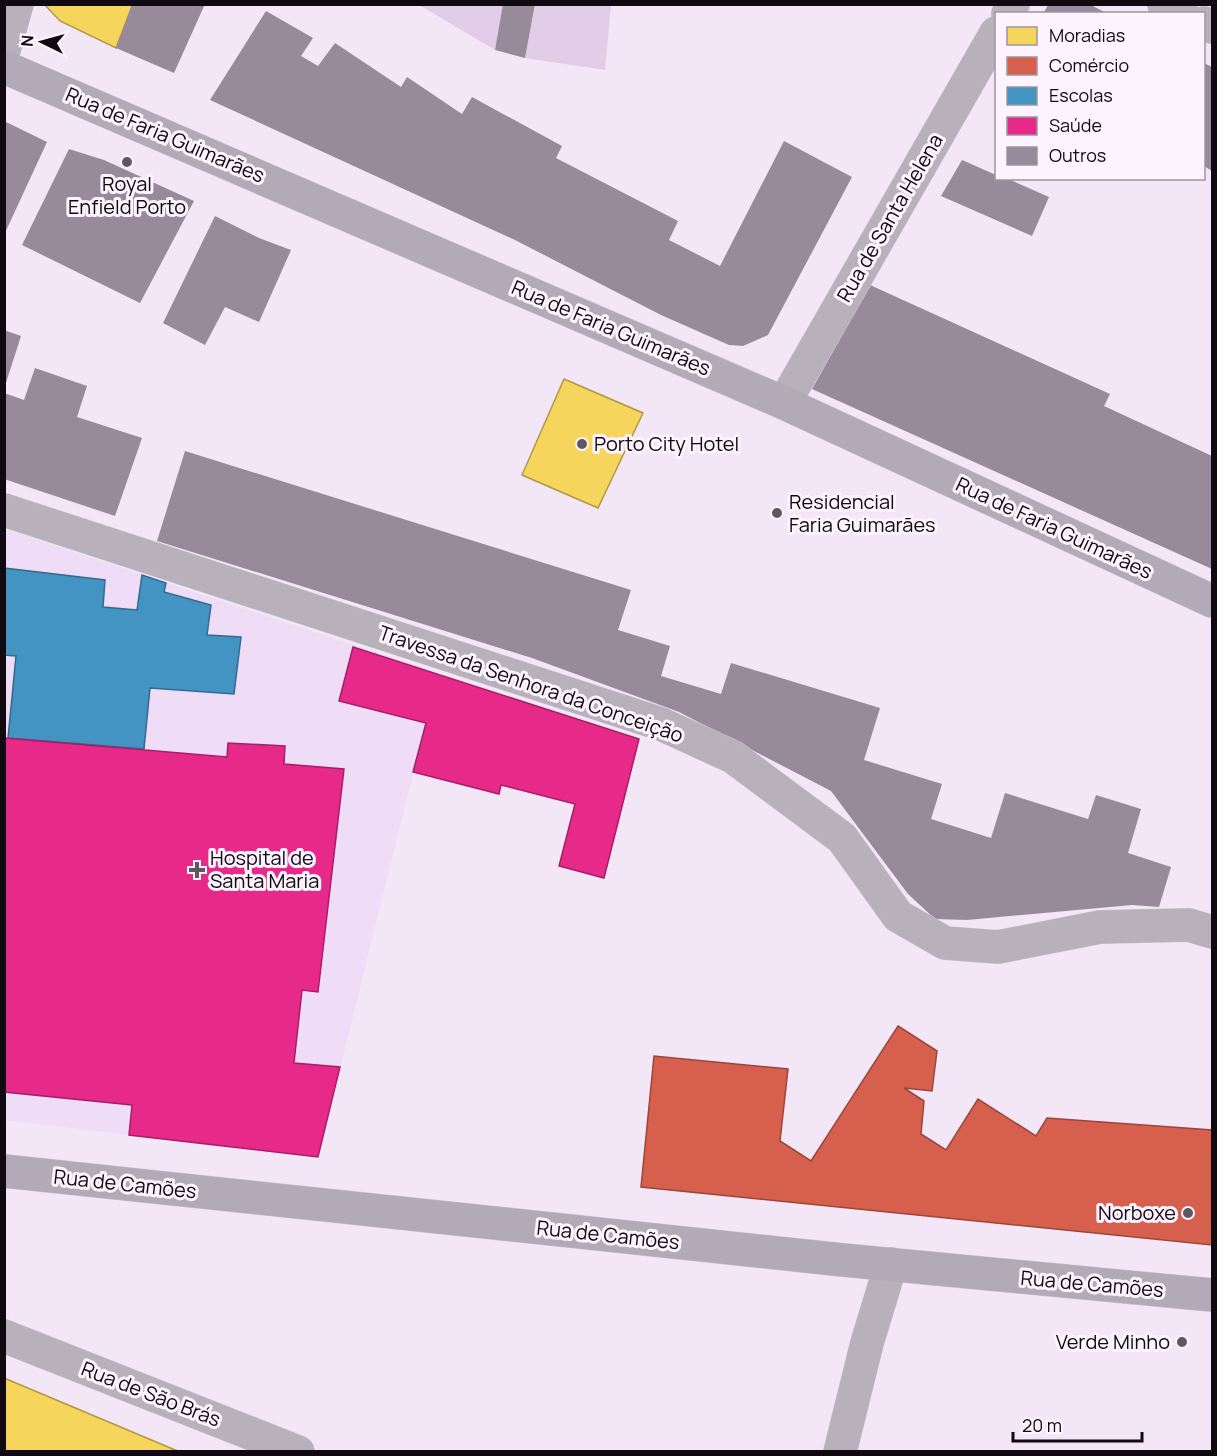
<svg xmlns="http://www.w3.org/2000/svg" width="1217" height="1456" font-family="Manrope,sans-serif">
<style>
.built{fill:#efdcf6}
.green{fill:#e2cde9}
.homes{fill:#f6d55c;stroke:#b19846;stroke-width:1.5}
.shops{fill:#d6604d;stroke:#9b463b;stroke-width:1.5}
.schools{fill:#4393c3;stroke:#346a8e;stroke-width:1.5}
.health{fill:#e7298a;stroke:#a61f66;stroke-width:1.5}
.building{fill:#978a9b}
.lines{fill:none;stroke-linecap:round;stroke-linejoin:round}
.minor-casing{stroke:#cdc4d1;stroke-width:34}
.major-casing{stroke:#cdc4d1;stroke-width:34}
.minor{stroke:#b8b0bb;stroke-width:33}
.major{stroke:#b2aab6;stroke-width:33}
.poi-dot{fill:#5f5662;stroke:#fcf3fe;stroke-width:2}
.labels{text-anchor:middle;stroke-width:6;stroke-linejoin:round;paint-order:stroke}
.street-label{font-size:20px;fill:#100912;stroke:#fcf3fe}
.poi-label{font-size:20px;fill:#100912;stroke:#fcf3fe;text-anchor:start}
</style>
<rect width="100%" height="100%" fill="#f2e6f7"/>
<path class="built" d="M5 529 438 673 318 1157 5 1120Z"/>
<path class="green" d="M419 5H503L495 50Z
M535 5H611L605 70 525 58Z"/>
<path class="homes" d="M44 4H133L116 48 60 21Z
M564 379 643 413 598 508 522 475Z
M4 1378 180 1452H4Z"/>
<path class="shops" d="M898 1026 937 1051 932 1091 904 1088 924 1101 921 1134 946 1150 978 1099 1036 1136 1047 1118 1212 1130V1245L641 1187 654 1056 788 1069 780 1141 811 1161Z"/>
<path class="schools" d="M4 568 105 580 103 607 137 610 142 575 166 583 164 592 211 605 207 635 241 637 234 694 150 688 144 749 8 738 16 656 4 655Z"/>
<path class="health" d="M353 647 639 739 604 878 559 866 575 804 501 785 499 794 413 772 426 723 339 701Z
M4 738 227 757 228 743 285 746 284 764 344 769 318 992 302 990 294 1063 340 1067 318 1157 129 1135 132 1105 4 1092Z"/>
<path class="building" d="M132 4H205L174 73 116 48Z
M503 4H535L525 58 495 50Z
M1048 5H1091L1108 14H1043Z
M266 11 313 38 301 56 318 66 335 43 401 87 407 77 462 114 472 97 562 146 556 158 678 221 669 240 720 266 784 141 852 177 768 335 743 346 729 345 661 315 515 240 210 100Z
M1204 63 1212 67V171L1204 166Z
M4 121 47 142 4 235Z
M69 149 104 160 194 201 140 303 22 245Z
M962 160 996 175V178H1006L1049 197 1032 236 941 196Z
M215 216 259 238 291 250 259 322 225 307 205 345 163 323Z
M870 285 1110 394 1104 406 1212 456V569L812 389Z
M4 330 21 336 5 386H4Z
M35 368 87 386 77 417 142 438 115 516 4 479V393L24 400Z
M185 451 631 590 618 630 670 646 661 676 721 694 731 663 880 708 864 760 942 784 931 819 991 838 1005 793 1088 819 1096 795 1141 809 1128 853 1171 867 1159 907 1132 905 967 920 935 919 908 894 831 791 679 712 532 658 157 541Z"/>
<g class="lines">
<g class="minor-casing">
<path id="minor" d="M1164 4 1183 14
M1008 14 1013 4
M1204 23 1212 27
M4 50 17 4
M784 403 996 33
M4 510 661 724 733 757 842 838 898 916 945 943 998 947 1100 927 1189 925 1212 932
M4 1336 298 1452
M840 1452 867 1343 891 1264"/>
</g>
<g class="major-casing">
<path id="major" d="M4 67 784 403 1212 601
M4 1171 843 1260 1212 1295"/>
</g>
<use href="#minor" class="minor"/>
<use href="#major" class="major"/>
</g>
<g class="poi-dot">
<circle cx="127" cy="162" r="6"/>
<circle cx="582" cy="444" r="6"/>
<circle cx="777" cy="513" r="6"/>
<path d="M194 861h6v6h6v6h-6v6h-6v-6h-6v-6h6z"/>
<circle cx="1188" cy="1213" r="6"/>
<circle cx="1182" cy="1342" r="6"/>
</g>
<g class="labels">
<g class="street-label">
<text transform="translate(165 135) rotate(23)" y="7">Rua de Faria Guimarães</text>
<text transform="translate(890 218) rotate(-60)" y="7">Rua de Santa Helena</text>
<text transform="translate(611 328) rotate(23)" y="7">Rua de Faria Guimarães</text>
<text transform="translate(1054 528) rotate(25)" y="7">Rua de Faria Guimarães</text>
<text transform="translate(531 684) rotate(19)" y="7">Travessa da Senhora da Conceição</text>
<text transform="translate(125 1184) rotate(6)" y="7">Rua de Camões</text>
<text transform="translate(608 1235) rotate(6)" y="7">Rua de Camões</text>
<text transform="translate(1092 1284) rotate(5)" y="7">Rua de Camões</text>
<text transform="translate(151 1394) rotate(21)" y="7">Rua de São Brás</text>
</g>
<g class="poi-label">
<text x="127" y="191" text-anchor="middle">Royal<tspan x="127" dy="23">Enfield Porto</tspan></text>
<text x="594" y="451">Porto City Hotel</text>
<text x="789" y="509">Residencial<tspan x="789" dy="23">Faria Guimarães</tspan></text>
<text x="210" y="865">Hospital de<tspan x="210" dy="23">Santa Maria</tspan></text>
<text x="1176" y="1220" text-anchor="end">Norboxe</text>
<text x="1170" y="1349" text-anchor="end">Verde Minho</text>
</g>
</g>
<rect width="1217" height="1456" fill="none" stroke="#100912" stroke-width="12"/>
<rect x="995" y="12" width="210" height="168" fill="#fcf3fe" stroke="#9e95a0" stroke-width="1.5"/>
<rect x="1007" y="27" width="30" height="18" fill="#f6d55c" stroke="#9e95a0" stroke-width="1.5"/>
<text x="1049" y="42" font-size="18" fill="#100912">Moradias</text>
<rect x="1007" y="57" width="30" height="18" fill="#d6604d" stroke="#9e95a0" stroke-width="1.5"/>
<text x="1049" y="72" font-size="18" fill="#100912">Comércio</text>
<rect x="1007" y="87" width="30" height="18" fill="#4393c3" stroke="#9e95a0" stroke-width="1.5"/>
<text x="1049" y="102" font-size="18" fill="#100912">Escolas</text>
<rect x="1007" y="117" width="30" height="18" fill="#e7298a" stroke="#9e95a0" stroke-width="1.5"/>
<text x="1049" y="132" font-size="18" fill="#100912">Saúde</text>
<rect x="1007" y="147" width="30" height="18" fill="#978a9b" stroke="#9e95a0" stroke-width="1.5"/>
<text x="1049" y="162" font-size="18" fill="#100912">Outros</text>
<g transform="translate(42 42) rotate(275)" stroke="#fcf3fe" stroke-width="4.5" paint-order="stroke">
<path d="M0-4.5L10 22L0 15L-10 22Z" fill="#100912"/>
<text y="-9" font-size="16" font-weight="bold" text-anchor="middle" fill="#100912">N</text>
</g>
<path d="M1013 1432v9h129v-9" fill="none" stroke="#100912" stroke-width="3"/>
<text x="1022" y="1432" font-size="18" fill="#100912" stroke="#fcf3fe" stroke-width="4.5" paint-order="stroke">20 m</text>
</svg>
